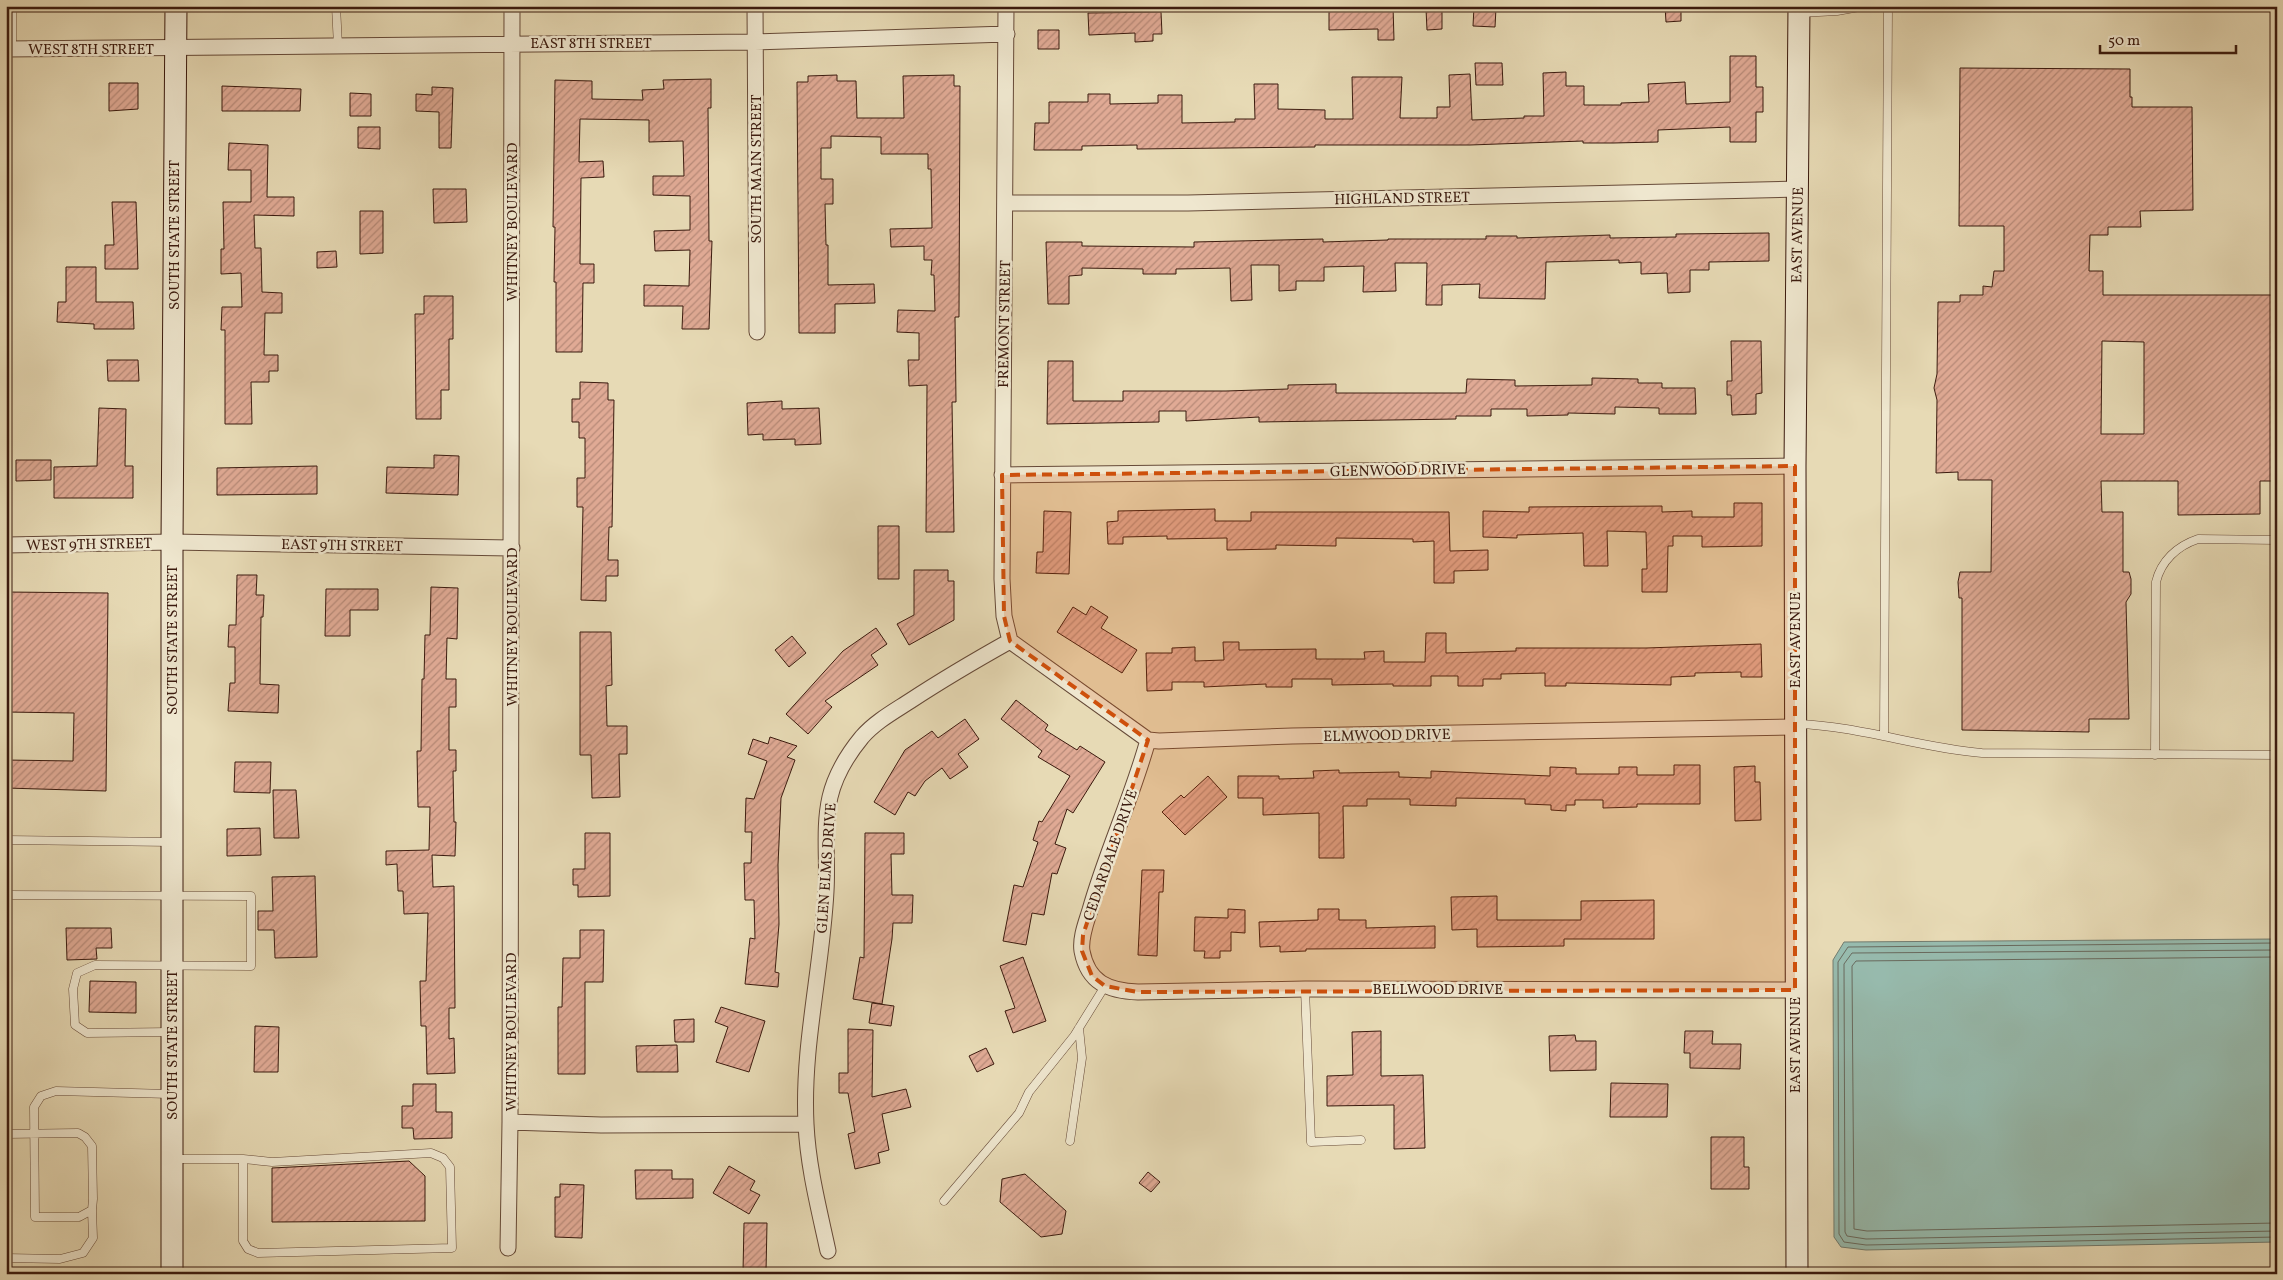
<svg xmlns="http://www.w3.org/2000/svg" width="2283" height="1280" font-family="Vollkorn,serif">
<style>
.water{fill:#97bbae;stroke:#727b6e}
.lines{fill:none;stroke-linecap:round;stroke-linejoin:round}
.shore{stroke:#696a5e;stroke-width:1}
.building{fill:url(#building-hatch);stroke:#3b1a0e;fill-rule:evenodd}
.lane-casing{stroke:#664a38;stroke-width:9}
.street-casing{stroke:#664a38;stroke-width:17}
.secondary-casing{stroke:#3b1a0e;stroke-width:23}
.lane{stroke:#efe7cf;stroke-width:8}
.street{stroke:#efe7cf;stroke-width:15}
.secondary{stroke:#efe7cf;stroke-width:21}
.marked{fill:#ce500c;fill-opacity:0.2;stroke:#ce500c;stroke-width:4;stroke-dasharray:10 6;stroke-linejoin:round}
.labels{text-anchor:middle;stroke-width:5;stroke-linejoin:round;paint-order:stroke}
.street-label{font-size:15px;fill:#3b1a0e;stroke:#efe7cf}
</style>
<defs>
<pattern id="building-hatch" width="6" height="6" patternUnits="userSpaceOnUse" patternTransform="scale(1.25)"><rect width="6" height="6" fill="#e0aa95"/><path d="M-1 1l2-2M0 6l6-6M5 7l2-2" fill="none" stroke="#b78a78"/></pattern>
</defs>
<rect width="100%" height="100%" fill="#e7dab5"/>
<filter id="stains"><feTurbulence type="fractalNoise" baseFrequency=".004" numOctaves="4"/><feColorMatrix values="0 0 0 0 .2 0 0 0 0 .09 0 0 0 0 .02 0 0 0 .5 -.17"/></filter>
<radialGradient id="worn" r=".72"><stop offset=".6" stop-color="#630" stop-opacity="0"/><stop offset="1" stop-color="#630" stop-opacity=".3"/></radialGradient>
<path class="water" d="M2277 939V1242L1866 1250 1841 1247 1834 1237 1833 960 1844 942Z"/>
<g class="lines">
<path class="shore" d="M2277 943 1848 947 1838 962 1839 1234 1844 1242 1866 1245 2277 1237
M2277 950 1852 953 1844 964 1845 1232 1847 1236 1866 1239 2277 1231
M2277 957 1856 961 1852 966 1854 1229 1867 1231 2277 1223"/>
</g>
<path class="building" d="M1377 6H1393L1394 40H1378V29L1329 30V10L1377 9Z
M1665 6H1681V21L1666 22Z
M1474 7 1496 8 1495 27 1473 26Z
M1442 8V29L1427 30 1426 9Z
M1161 12 1162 34H1153V41L1135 42V33L1089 35 1088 13Z
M1038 30H1059V49H1038Z
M1730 56H1756V87H1763V112H1756V142H1730V127L1658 130V142L1613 143H1583V141L1470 145H1315V147L1137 149V145L1082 146V150H1034L1035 123H1049V102H1088V94H1110V104L1158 103V95H1182V123L1235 122V119H1255L1254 84H1278V109L1325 110V119H1353L1352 77H1402L1400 118H1437V107H1450L1449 75 1470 74 1472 120 1524 118V116H1544L1543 73 1566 72V86H1584V105H1621V103L1649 102 1648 84 1685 82 1686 104 1730 102Z
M1475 63H1502L1503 85H1476Z
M1960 68 2130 69V97H2132V107H2192L2193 210 2140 211 2141 227H2108V235H2090L2089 271H2103V295H2277V481H2260V514L2178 515V481H2101L2102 512H2123V572H2129L2131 579V594L2126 602 2129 719H2089V732L1962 730V598H1959L1958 582 1960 572H1991L1992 480H1958V472L1936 473 1937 400 1934 388 1937 374 1938 302H1960V295H1983V286L1992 287 1994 271H2004V226H1959ZM2102 341 2144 342V434H2101Z
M837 75V81H856L857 118H904L903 76 954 75V86H960L959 317H955L956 402H952L954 532H926L927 385 909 386 908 360H919V333L897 332 898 310 935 311 934 275H931L932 260H924V246L891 247 890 229 932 228 931 169H928V154H881V137L831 136V148H821V179H833V204H825L826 245H828V285L874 284 875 303 835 304V333H799L797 82H808V76Z
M711 79V108H708L709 241H712L709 329H682L683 306H644V285L689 286 690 250 655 251 654 231 690 230V196L653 195V176H684L683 141 649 142V120L580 119 579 162 603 161 604 177 581 178 580 264H594V283H583L582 352H556V282H554L555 227H553L555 80 592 81V99L643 100 642 90 664 89 663 80Z
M109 83H138V109L109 111Z
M222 86 301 89 300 111H222Z
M432 87 453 88 451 148H439V112L416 111V94L432 95Z
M350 93 371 94V116H350Z
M358 127H380V149L358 148Z
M229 143 268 145 267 197H294V216L254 215 255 248H261L262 292 282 293V313H265L264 355H278V371H269V382H251L252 424H225V330H221L222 307H242L241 273 221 274V249H224L223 202H251V170H228Z
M433 189H466L467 222 434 223Z
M112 202H136L138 269H105V245H114Z
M360 211H383V253L360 254Z
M1769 233V261L1709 262V270H1690V292L1668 293 1667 273 1641 274V262L1619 263V260L1546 262 1545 299 1479 298 1480 284 1442 285V305H1426L1427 263H1395L1396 291 1363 292 1364 266 1324 267V281H1296V290L1279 291V265H1251L1252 300 1231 301 1230 268 1176 269V274H1143V269L1082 268V275L1069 276V304H1048L1046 242H1082V246L1194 247V242L1238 241 1323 239V242L1388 240V239H1486V236H1517V238L1610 235V238L1676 237V234Z
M336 251 337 267 317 268V252Z
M66 267H96V302H133L134 329H94V324L57 322 58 302H66Z
M424 296H453V339H449V390H441V419H416L415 314H424Z
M1731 341H1761L1762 393 1756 394V414L1732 415 1731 395H1727V381H1732Z
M107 360H138L139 381H108Z
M1048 361H1073V401H1123V391H1226L1288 389V385L1336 384V393H1466L1467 379 1515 380V386L1592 385V378L1638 379V383H1662V388H1695L1696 414H1659V408L1615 407V414L1568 413V415L1527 416V409H1491V416H1456V419L1259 422V417L1186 421V411H1159V422L1047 424Z
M580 382 608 383V400H614L612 527H609L608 560H618V576H606V601L581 600 583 507H577V478H585V438H579V422H572V399H580Z
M782 401V409L819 408 821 444 795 445V439L763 440V434L748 435 747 403Z
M99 408 126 409 125 466H133V498H54V467L97 466Z
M434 455 459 456 458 495 386 493 387 467 434 468Z
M16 460H51V480L16 481Z
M317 466V494L217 495V468Z
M1734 503H1762V546L1702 547V536H1673V546H1668L1667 592H1642V569H1647L1646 532 1607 531 1608 566H1584L1583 533 1517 535V538L1483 537V511L1529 512V507L1662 506V512L1692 511V517H1734Z
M1215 509V521H1251V512H1449L1450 551 1488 550V570L1454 571V583H1434V541L1413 542V539L1336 538V546L1276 545V549L1227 550V538L1167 539V536L1123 537V544H1108L1107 522 1118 521V511Z
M1044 511 1071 512 1069 574 1036 573 1037 552H1043Z
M878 526H899V579H878Z
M914 570H948V581H954V620L909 645 897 624 914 615Z
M237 575H257L256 595H264L263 617H261L260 684 279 685 278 713 228 711 230 683H235V647H228L229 625H236Z
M431 587 458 588 457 639 447 638 446 679H456V707H449V750H456V771H453L454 822H456L455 856 432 855 433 887 454 886 455 1008H449V1039L454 1038 455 1073 427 1074 426 1026H421L420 981H426L428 913 404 914 403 891H398L397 864 386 865V851L429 850 430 807H418L417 751H421L422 679H424L425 635H430Z
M326 589H378V610H350V636H325Z
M6 592 108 593 106 791 6 788V760L73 761 74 713 6 712Z
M1091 606 1108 617 1101 628 1137 650 1122 673 1057 632 1073 607 1086 615Z
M876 628 887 644 871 655 878 665 825 701 832 707 808 734 786 714 843 651Z
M580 632H611L612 685 606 686 607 726H627V754H619L620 797 592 798 591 755H580Z
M1426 633H1446V653L1516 651V648H1646L1761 644 1762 677H1741V672L1695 673V676L1671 677V685L1566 683V686H1545V673L1501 674V679H1483V686H1458V676H1431V686H1393V684L1332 685V679H1292V687H1266V684L1204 687V682H1172V690L1147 691 1146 653H1172V648L1195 647V661L1224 660 1223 642H1239V650L1316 649V659H1365L1364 652 1384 651V662H1425Z
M792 636 806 653 789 667 775 650Z
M1016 700 1048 725 1045 730 1077 750 1080 746 1105 762 1073 813 1067 809 1055 844 1066 848 1057 874 1052 873 1044 915 1032 913 1026 945 1003 941 1014 885 1023 887 1038 842 1033 840 1039 821 1042 822 1070 776 1038 757 1042 751 1001 719Z
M965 719 979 739 958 754 968 767 950 779 942 768 925 781 915 796 908 792 895 815 874 802 905 750 932 731 938 738Z
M770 737 797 746 787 757 795 760 781 798 778 865 779 924 775 972 779 973 778 987 745 984 750 938 755 939 754 900H745L744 863H751L752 832H745L746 798 754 799 767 761 748 754 753 739 768 744Z
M235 762H271L270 793 234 792Z
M1674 765H1700V804H1637V807L1603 808V800H1575V805H1566V811L1551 810V805L1525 804V799L1456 798V806L1410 805V799H1367V806H1343L1344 858H1319V813L1263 815V798H1238V776H1279V779L1314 778 1313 771 1339 770V773L1399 772V777L1431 778V771L1550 776V767L1576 768V774H1619V767H1637V775H1674Z
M1755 766V782H1760L1761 820 1735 821 1734 767Z
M1208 776 1227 797 1185 835 1162 812 1181 795 1184 798Z
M273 790H296L299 838H274Z
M260 828 261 855 227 856V829Z
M585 833H610V896L578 897V885H573V869H585Z
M865 833H904V854H891L892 895H913L912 923H893L892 939 882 1004 853 999 860 957 864 958Z
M1142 870H1164L1163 892H1159L1157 956 1138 955Z
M315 876 317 957 275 958 274 930H258V911H273L272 877Z
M1497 896V920H1581V901L1654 900V939H1564V946L1477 947V929L1452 930 1451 897Z
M1228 909 1245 910V933L1231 932V951H1220V958H1204L1205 951H1194L1195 917 1228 918Z
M1318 909H1339V920H1366V928L1435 926V948L1306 949V951L1280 952V946L1260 947 1259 922 1318 920Z
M66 928H111L112 948H96L97 959 67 960Z
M580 930H604L603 982H585V1074H558V1007H562L563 958H580Z
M1023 957 1046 1021 1013 1033 1005 1011 1015 1008 1000 966Z
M90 981 136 982V1013L89 1012Z
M872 1003 894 1006 891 1026 869 1023Z
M721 1007 765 1021 749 1072 716 1062 728 1027 715 1022Z
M694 1019V1042H675L674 1020Z
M255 1026 279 1027 278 1072H254Z
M848 1029 873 1030 872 1097 906 1089 911 1107 882 1114 889 1150 878 1153 880 1163 855 1169 848 1134 855 1132 848 1093H839V1073H848Z
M1381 1031V1076L1423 1075 1425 1148 1394 1149V1105L1327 1106V1076L1353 1075 1352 1032Z
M1685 1031H1713L1712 1044H1741L1740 1069 1690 1068V1053H1684Z
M1575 1035 1576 1041H1596V1070L1550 1071 1549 1036Z
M677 1045 678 1072H637L636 1046Z
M986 1048 994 1064 977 1072 969 1056Z
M1611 1083 1668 1084 1667 1117H1610Z
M413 1084H436V1112H452V1138L414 1139 413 1128H402V1106H413Z
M1711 1137H1744V1167H1749V1189H1711Z
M409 1161 425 1176V1221L272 1222V1168Z
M729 1166 755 1181 750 1190 760 1195 749 1214 713 1193Z
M635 1170H672V1179H693V1198L636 1199Z
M1148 1172 1160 1182 1151 1192 1139 1183Z
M1025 1174 1066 1211 1062 1234 1041 1237 1000 1202 1002 1179Z
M560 1184 584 1185 582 1238 555 1237V1197H560Z
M744 1223H767L766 1272H743Z"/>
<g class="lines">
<g class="lane-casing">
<path id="lane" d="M12 6V49
M336 6 338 46
M2271 6 2277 8
M1800 13 1837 11 1865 6
M1797 724C1860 726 1920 748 1982 753L2277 755
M1884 736 1888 6
M2155 755 2156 582C2161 561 2177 546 2198 539L2277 540
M6 840 172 842
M6 895 251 896V966L95 965 77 973 73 989 75 1025 87 1033 171 1032
M1305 989 1311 1142 1361 1140
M6 1134 78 1133 85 1137 92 1146 93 1199 92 1210 79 1217H35L34 1107 41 1096 56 1091 170 1094
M1070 1141 1082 1058 1079 1028
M174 1159H243V1241L248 1249 258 1253 452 1248 450 1167 443 1158 431 1153 272 1162 243 1159
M944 1201 1019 1113 1029 1092 1074 1036 1105 986
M6 1258 60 1259 83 1253 93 1238 92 1210"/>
</g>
<g class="street-casing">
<path id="street" d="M755 6 757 332
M1006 6 1002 579 1004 616 1010 641
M6 49 755 42 1007 34
M1006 203H1188L1798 189
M1002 475 1795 466
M6 545 172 542 512 548
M1010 641 1148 740 1159 741 1292 736 1795 727
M1148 740C1132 798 1106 853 1090 910 1086 923 1080 938 1082 951 1088 983 1109 991 1138 992L1305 989 1795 990
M510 1122 601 1125 806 1124
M508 1248 510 1122 512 6
M828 1251C819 1209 808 1167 806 1124 802 1046 822 969 826 891 828 860 823 828 830 797 835 776 848 754 862 737 875 722 893 712 910 701 942 680 976 660 1010 641"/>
</g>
<g class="secondary-casing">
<path id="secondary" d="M172 1274V542L176 6
M1797 1274 1795 466 1799 6"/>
</g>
<use href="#lane" class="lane"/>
<use href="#street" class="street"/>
<use href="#secondary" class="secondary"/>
</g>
<path class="marked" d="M1795 466V990L1138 992 1105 986 1092 976 1082 951 1083 935 1148 740 1010 641 1004 616 1002 475Z"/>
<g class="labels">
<g class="street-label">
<text x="591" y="48">EAST 8TH STREET</text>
<text x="91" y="54">WEST 8TH STREET</text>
<text transform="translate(756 169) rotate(-90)" y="5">SOUTH MAIN STREET</text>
<text transform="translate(1402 198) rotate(-1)" y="5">HIGHLAND STREET</text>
<text transform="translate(512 222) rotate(-90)" y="5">WHITNEY BOULEVARD</text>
<text transform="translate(174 235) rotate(-90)" y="5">SOUTH STATE STREET</text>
<text transform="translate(1797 235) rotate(-89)" y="5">EAST AVENUE</text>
<text transform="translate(1004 324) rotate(-89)" y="5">FREMONT STREET</text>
<text transform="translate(1398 470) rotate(-1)" y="5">GLENWOOD DRIVE</text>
<text transform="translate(89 544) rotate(-1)" y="5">WEST 9TH STREET</text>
<text transform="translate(342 545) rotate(1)" y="5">EAST 9TH STREET</text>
<text transform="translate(512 627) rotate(-90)" y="5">WHITNEY BOULEVARD</text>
<text transform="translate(172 640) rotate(-90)" y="5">SOUTH STATE STREET</text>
<text transform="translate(1795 640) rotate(-90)" y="5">EAST AVENUE</text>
<text transform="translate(1387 735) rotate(-1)" y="5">ELMWOOD DRIVE</text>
<text transform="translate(1110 855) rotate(-71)" y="5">CEDARDALE DRIVE</text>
<text transform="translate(826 868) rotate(-86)" y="5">GLEN ELMS DRIVE</text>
<text x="1438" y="994">BELLWOOD DRIVE</text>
<text transform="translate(511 1032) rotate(-90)" y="5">WHITNEY BOULEVARD</text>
<text transform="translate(172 1045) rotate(-90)" y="5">SOUTH STATE STREET</text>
<text transform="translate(1795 1045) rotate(-90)" y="5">EAST AVENUE</text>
</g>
</g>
<rect width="2283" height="1280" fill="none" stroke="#e7dab5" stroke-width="25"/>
<rect x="8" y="8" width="2268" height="1265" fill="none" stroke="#3b1a0e" stroke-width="2.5"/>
<rect x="12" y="12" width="2258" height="1255" fill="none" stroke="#3b1a0e"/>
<path d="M2100 45v8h136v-8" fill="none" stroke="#3b1a0e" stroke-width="2.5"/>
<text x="2108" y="45" font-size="15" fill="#3b1a0e" stroke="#efe7cf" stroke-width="4" paint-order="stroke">50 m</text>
<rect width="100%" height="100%" filter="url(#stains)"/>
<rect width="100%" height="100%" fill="url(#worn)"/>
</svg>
